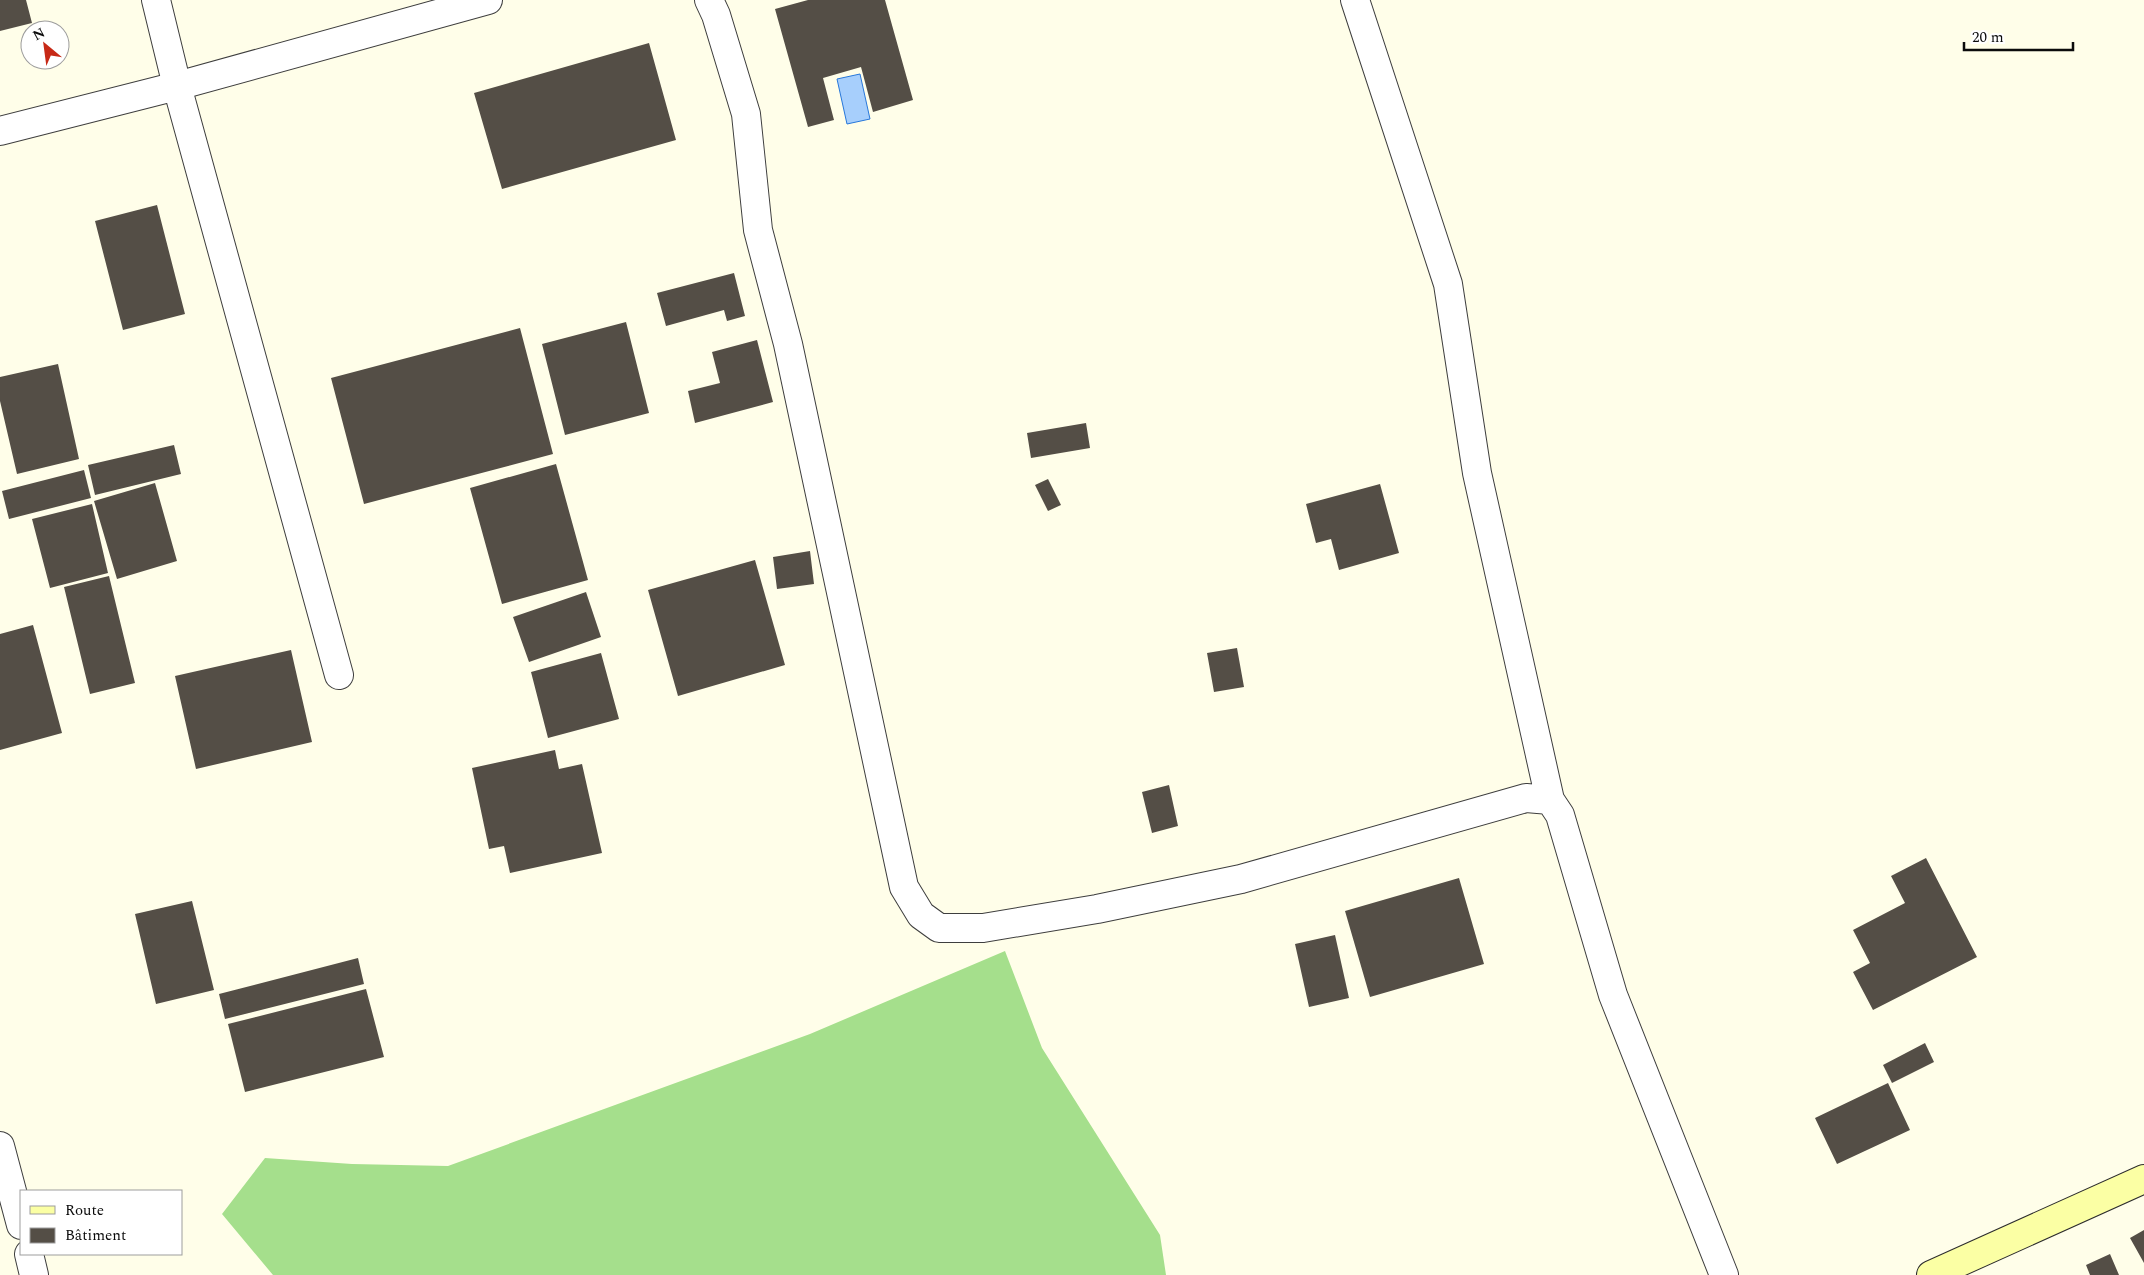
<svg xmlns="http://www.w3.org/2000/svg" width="2144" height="1275" font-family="Spectral,serif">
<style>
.forest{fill:#a5df8c}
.water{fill:#a7cffc;stroke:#2777da}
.building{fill:#544e46}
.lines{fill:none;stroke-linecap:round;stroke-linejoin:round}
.street-casing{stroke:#3e3e3e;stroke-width:30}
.secondary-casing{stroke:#2d2d2d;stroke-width:30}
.street{stroke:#fff;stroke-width:28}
.secondary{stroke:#fbffa4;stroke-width:28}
</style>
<rect width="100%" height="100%" fill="#fffee9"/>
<path class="forest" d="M1005 951 1042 1048 1160 1235 1166 1275H273L222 1214 265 1158 352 1164 448 1166 810 1034Z"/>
<path class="water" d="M860 74 870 119 847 124 837 79Z"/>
<path class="building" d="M0 0H26L32 23 0 31Z
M808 0H885L913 100 873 112 861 67 823 78 834 120 808 127 775 9Z
M649 43 676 140 502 189 474 93Z
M157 205 185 314 123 330 95 221Z
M734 273 745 316 727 321 724 310 666 326 657 293Z
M626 322 649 413 565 435 542 344Z
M520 328 553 454 364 504 331 378Z
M757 340 773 402 695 423 688 391 720 383 712 352Z
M58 364 79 459 17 474 0 401V377Z
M1086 423 1090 448 1031 458 1027 433Z
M174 445 181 474 95 495 88 465Z
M556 464 588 580 502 604 470 488Z
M84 470 91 498 9 519 2 491Z
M1048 479 1061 505 1048 511 1035 485Z
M155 483 177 561 117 579 94 501Z
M1380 484 1399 553 1339 570 1331 539 1316 543 1306 504Z
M92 504 108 573 50 588 32 519Z
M810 551 814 584 777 589 773 557Z
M755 560 785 665 678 696 648 590Z
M109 576 135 683 90 694 64 587Z
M586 592 601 637 529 662 513 617Z
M33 625 62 733 0 750V634Z
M1237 648 1244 687 1214 692 1207 653Z
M291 650 312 742 196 769 175 676Z
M601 653 619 719 548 738 531 672Z
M555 750 559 769 582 764 602 853 510 873 504 846 489 849 472 768Z
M1169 785 1178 826 1152 833 1142 792Z
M1926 858 1977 957 1873 1010 1853 972 1870 963 1853 930 1905 903 1891 876Z
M1459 878 1484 964 1370 997 1345 911Z
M192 901 214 990 156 1004 135 914Z
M1335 935 1349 998 1309 1007 1295 944Z
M358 958 364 984 225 1019 219 994Z
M366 989 384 1057 245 1092 228 1024Z
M1925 1043 1934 1062 1892 1083 1883 1065Z
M1888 1083 1910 1130 1837 1164 1815 1118Z
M2144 1230V1263L2130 1238Z
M2110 1254 2119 1275H2090L2086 1265Z"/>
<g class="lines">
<g class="street-casing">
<path id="street" d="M156 0 177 86 339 675
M709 0 716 15 746 114 758 230 788 344 904 887 921 915 939 928H983L1097 909 1241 879 1526 798 1550 800 1560 815 1613 995 1724 1275
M1355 0 1448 284 1477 473 1550 800
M0 131 177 86 488 0
M0 1146 21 1225
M29 1254 34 1275"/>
</g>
<g class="secondary-casing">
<path id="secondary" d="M1931 1275 2144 1179"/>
</g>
<use href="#street" class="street"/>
<use href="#secondary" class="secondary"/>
</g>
<rect x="20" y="1190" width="162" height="65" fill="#ffffff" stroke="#9d9d9d"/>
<rect x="30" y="1206" width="25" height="8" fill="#fbffa4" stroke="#9d9d9d"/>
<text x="65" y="1215" font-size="15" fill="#0b0b0b">Route</text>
<rect x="30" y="1228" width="25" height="15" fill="#544e46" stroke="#9d9d9d"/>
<text x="65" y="1240" font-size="15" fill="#0b0b0b">Bâtiment</text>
<g transform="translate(45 45) rotate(331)"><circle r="24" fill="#ffffff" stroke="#9d9d9d"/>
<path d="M0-4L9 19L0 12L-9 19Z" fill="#c72916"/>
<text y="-8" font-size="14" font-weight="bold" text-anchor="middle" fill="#0b0b0b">N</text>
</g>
<path d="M1964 42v8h109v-8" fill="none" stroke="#0b0b0b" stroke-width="2.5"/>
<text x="1972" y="42" font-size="15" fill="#0b0b0b" stroke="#ffffff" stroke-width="4" paint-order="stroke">20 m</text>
</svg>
